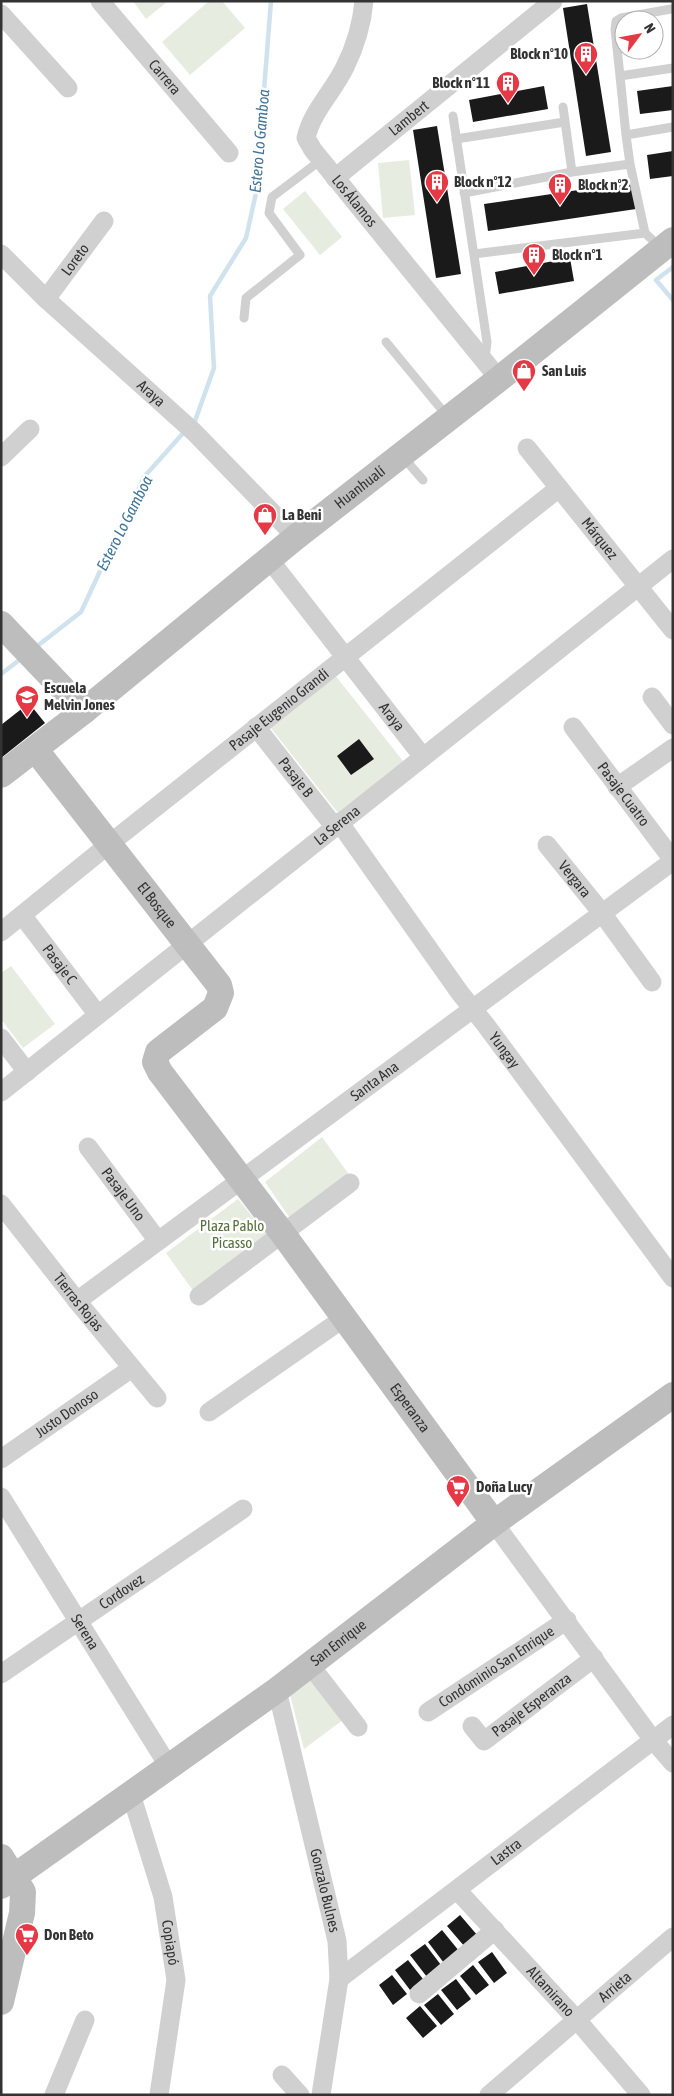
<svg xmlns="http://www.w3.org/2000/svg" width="674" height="2096" font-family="'Asap Condensed',sans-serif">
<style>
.green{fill:#e6ecdf}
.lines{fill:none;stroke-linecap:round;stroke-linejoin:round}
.stream{stroke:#cfe2ee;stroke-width:4.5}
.building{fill:#1a1a1a}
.lane{stroke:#d0d0d0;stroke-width:9}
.street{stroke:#d0d0d0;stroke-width:19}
.secondary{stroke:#bdbdbd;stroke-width:26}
.labels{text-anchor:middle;stroke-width:5;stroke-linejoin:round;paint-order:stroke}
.poi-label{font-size:15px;font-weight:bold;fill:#333;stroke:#fff;text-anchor:start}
.street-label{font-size:15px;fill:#333;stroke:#fff}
.park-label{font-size:15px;fill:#56703f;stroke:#fff}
.water-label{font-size:16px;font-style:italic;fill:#3f7597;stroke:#fff}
</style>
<rect width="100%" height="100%" fill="#fff"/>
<path class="green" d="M133 1H168L146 19Z
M209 1H222L245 28 190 75 162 42Z
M409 160 415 215 383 218 378 163Z
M305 191 342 237 320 255 283 209Z
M335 675 403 761 338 813 270 727Z
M11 966 55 1024 23 1048 1 1019V973Z
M322 1137 350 1176 292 1221 265 1182Z
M238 1199 270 1238 194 1292 166 1253Z
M313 1678 343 1720 304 1749 290 1695Z"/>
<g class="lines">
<path class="stream" d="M673 267 656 280 673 300
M192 424 195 421 214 368 210 296 246 238 256 193 271 1
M36 647 81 612 144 477 185 431
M1 674 22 658"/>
</g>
<path class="building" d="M587 4 611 152 586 156 563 8Z
M544 86 548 109 473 122 469 100Z
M673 86V110L640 114 637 91Z
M437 126 461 274 436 278 413 130Z
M673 151V176L650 179 647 155Z
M632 182 636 209 488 231 484 204Z
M570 258 574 281 499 294 495 272Z
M29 703 45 723 1 758V725Z
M359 739 374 759 351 775 337 756Z
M460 1915 478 1936 465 1947 447 1926Z
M442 1930 459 1951 444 1963 428 1942Z
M425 1944 441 1965 427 1977 410 1955Z
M492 1952 507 1973 494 1983 478 1962Z
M408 1960 423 1979 410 1990 395 1970Z
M473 1965 489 1985 476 1995 460 1976Z
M392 1975 407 1994 393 2005 379 1985Z
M456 1979 471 1999 457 2010 441 1990Z
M438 1994 454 2014 441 2025 424 2005Z
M420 2006 437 2026 423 2038 406 2018Z"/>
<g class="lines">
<path class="lane" d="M620 76 615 29 616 21 621 18 671 9
M563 107 572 172 630 164 645 233
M453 116 487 342 485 359
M626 135 620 76 673 68
M456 139 565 122
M630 164 626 135 673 127
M464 193 572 172
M474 254 645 233 660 247
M244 318 246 298 300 255 269 213 272 197 321 160
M386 342 447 416
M403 457 423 480"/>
<g class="street">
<path id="s1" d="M100 1 229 153"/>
<path id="s2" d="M364 1C362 23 355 47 345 67 333 92 312 111 306 138L313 150 499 379"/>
<path d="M1 14 68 88"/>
<path id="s3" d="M335 178 553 1"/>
<path id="s4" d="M1 254 46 299 194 432 296 537"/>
<path id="s5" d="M46 299 104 221"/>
<path id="s6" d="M527 448 673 630"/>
<path d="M1 457 30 429"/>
<path id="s7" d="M269 559 423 757"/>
<path d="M652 697 673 725"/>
<path id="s8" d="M256 727 334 826"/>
<path id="s9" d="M573 727 673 860"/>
<path d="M617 787 673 748"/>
<path id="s10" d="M339 822 460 993 485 1024 673 1278"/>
<path id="s11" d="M547 845 602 913 652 982"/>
<path id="s12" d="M22 915 98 1015"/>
<path id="s13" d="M1 932 108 845 559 488"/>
<path d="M1 1038 27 1072"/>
<path id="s14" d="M1 1092 673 559"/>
<path id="s15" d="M88 1147 158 1241"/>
<path id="s16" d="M1 1204 77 1301 157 1398"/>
<path d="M199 1296 350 1183"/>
<path id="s17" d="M77 1301 673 861"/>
<path d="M209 1412 344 1318"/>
<path id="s18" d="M1 1459 132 1368"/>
<path id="s19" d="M1 1497 169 1767"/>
<path d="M494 1523 653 1740 673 1763"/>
<path d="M310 1665 358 1727"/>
<path id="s20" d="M1 1674 243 1509"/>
<path id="s21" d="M277 1690 337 1941 339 1979 321 2095"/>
<path id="s22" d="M428 1712 567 1620"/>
<path id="s23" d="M472 1726 484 1741 594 1658"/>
<path id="s24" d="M131 1794 163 1897 176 1980 159 2095"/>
<path id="s25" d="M457 1890 577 2020 641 2095"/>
<path id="s26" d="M339 1979 673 1725"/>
<path d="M419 1994 495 1930"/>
<path d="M282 2075 300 2095"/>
<path d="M54 2095 85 2020"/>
<path id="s27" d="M489 2095 673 1937"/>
</g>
<g class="secondary">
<path d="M1 624 84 711"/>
<path id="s28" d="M35 749 219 985 221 993 215 1008 158 1052 155 1062 160 1072 283 1234 494 1523"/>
<path id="s29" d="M1 775 84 711 296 537 499 379 673 240"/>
<path d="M1 1857 23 1892 22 1913 1 2002"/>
<path id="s30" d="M1 1886 277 1690 494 1523 673 1395"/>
</g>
</g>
<defs>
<g id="building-pin" transform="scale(1.25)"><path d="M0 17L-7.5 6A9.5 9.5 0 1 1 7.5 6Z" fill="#e63946" stroke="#fff"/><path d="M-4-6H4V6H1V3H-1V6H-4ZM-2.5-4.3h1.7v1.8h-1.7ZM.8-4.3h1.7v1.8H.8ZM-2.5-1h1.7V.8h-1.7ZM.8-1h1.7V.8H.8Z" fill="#fff"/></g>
<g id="shop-pin" transform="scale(1.25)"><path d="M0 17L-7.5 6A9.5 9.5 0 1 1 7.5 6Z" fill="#e63946" stroke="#fff"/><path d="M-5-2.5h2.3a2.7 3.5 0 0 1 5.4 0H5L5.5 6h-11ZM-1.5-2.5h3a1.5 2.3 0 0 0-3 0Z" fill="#fff"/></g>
<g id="school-pin" transform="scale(1.25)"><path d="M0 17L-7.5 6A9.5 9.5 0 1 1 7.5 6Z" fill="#e63946" stroke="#fff"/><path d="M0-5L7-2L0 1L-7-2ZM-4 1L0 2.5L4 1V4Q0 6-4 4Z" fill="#fff"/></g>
<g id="supermarket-pin" transform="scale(1.25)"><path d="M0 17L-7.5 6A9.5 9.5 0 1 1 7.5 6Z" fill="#e63946" stroke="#fff"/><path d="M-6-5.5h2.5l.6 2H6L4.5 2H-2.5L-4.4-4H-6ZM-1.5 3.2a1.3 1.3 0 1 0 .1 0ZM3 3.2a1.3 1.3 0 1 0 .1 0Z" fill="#fff"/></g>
</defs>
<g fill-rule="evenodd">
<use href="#building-pin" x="586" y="54"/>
<use href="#building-pin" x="508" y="83"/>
<use href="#building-pin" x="437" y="182"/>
<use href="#building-pin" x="560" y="185"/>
<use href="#building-pin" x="534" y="255"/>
<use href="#shop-pin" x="524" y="371"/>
<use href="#shop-pin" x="265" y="515"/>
<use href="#school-pin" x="27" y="697"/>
<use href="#supermarket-pin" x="458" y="1487"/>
<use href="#supermarket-pin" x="27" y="1935"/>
</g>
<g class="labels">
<g class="poi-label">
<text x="568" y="59" text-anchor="end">Block n°10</text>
<text x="490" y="88" text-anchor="end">Block n°11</text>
<text x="454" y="187">Block n°12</text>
<text x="578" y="190">Block n°2</text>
<text x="552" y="260">Block n°1</text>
<text x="542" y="376">San Luis</text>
<text x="282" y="520">La Beni</text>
<text x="44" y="693">Escuela<tspan x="44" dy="17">Melvin Jones</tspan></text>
<text x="476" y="1492">Doña Lucy</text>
<text x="44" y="1940">Don Beto</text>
</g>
<g class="street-label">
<text dy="5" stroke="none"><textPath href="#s1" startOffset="100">Carrera</textPath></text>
<text dy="5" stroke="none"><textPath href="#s3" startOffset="95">Lambert</textPath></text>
<text dy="5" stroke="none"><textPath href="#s2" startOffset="230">Los Álamos</textPath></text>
<text dy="5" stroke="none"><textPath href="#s5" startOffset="49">Loreto</textPath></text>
<text dy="5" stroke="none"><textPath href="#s4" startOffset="205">Araya</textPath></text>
<text dy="5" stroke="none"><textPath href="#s29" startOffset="460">Huanhualí</textPath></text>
<text dy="5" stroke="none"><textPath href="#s6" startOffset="116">Márquez</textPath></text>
<text dy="5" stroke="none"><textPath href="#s13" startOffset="356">Pasaje Eugenio Grandi</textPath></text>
<text dy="5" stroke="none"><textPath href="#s7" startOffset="200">Araya</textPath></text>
<text dy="5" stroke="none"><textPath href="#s8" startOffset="64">Pasaje B</textPath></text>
<text dy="5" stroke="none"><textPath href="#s9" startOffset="84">Pasaje Cuatro</textPath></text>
<text dy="5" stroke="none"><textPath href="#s14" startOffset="429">La Serena</textPath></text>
<text dy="5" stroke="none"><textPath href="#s11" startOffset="44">Vergara</textPath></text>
<text dy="5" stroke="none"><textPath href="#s28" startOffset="198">El Bosque</textPath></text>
<text dy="5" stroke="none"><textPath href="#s12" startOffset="62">Pasaje C</textPath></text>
<text dy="5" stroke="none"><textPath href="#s10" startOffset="282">Yungay</textPath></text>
<text dy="5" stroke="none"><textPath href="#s17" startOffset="370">Santa Ana</textPath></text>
<text dy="5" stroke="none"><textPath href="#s15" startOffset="59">Pasaje Uno</textPath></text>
<text dy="5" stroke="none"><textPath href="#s16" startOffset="125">Tierras Rojas</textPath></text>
<text dy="5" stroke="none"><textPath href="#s28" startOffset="836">Esperanza</textPath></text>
<text dy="5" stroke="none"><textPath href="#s18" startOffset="80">Justo Donoso</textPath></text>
<text dy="5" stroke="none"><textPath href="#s20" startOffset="146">Cordovez</textPath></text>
<text dy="5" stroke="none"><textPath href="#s19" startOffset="159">Serena</textPath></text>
<text dy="5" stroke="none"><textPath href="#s30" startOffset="416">San Enrique</textPath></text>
<text dy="5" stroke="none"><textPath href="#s22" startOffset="82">Condominio San Enrique</textPath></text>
<text dy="5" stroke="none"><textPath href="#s23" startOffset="79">Pasaje Esperanza</textPath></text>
<text dy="5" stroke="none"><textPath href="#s26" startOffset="210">Lastra</textPath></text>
<text dy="5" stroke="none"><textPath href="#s21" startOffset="206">Gonzalo Bulnes</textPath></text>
<text dy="5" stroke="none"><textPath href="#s24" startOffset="154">Copiapó</textPath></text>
<text dy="5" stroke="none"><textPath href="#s27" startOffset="166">Arrieta</textPath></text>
<text dy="5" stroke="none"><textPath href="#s25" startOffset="138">Altamirano</textPath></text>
</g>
<g class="park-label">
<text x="232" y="1231">Plaza Pablo<tspan x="232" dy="17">Picasso</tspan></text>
</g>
<g class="water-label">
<text transform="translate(259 141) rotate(-85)" y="6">Estero Lo Gamboa</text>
<text transform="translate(124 523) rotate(-63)" y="6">Estero Lo Gamboa</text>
</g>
</g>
<rect width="674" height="2096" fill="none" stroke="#333333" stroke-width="5"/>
<g transform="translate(639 35) rotate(58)"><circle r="24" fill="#ffffff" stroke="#adadad"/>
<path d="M0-4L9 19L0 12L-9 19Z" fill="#e63946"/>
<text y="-8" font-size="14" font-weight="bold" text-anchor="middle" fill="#333333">N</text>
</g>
</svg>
